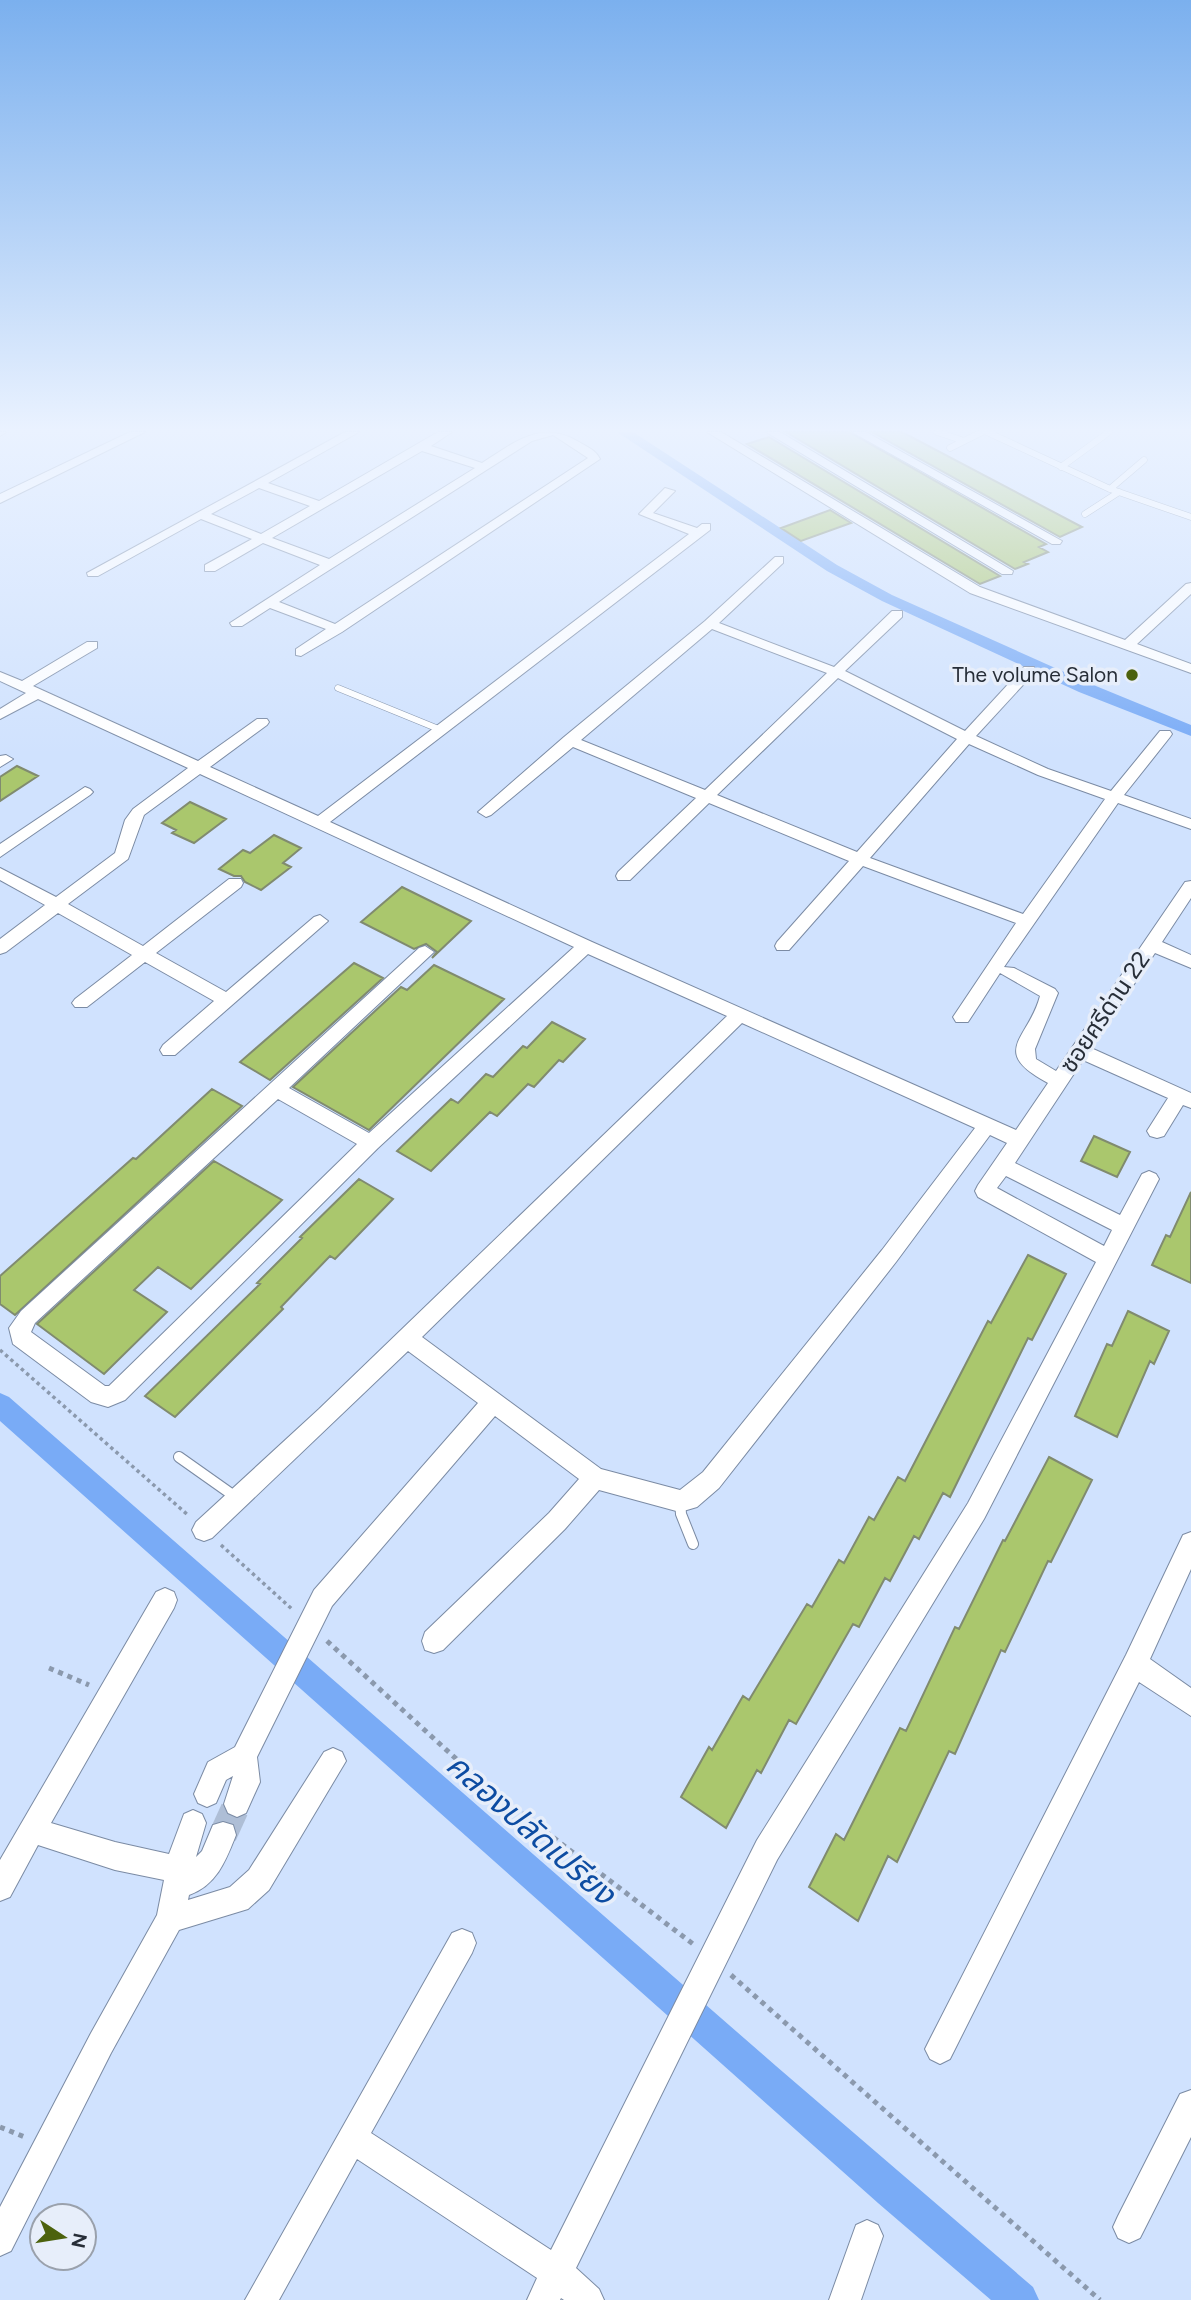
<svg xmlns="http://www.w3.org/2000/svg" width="1191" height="2300" font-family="Figtree,'Noto Sans Thai',sans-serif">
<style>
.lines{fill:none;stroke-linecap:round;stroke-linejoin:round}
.canal{fill:#79abf6;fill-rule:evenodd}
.building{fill:#aac76d;stroke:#808b6f;stroke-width:2}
.minor-tunnel{stroke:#aebed6;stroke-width:28;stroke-dasharray:28 14;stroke-linecap:butt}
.service-far1-casing{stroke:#7b8ba4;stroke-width:7}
.service-casing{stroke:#7b8ba4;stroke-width:12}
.minor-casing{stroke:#7b8ba4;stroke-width:2}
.path-far1{stroke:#8b99ad;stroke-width:3.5;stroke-dasharray:3.5 3.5;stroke-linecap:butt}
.path{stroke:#8b99ad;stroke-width:5;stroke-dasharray:5 5;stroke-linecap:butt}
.service-far1{stroke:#fff;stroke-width:6}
.service{stroke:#fff;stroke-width:10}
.minor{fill:#fff;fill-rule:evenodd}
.poi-dot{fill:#4c620d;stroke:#e7eefa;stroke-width:2.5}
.labels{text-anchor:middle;stroke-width:7;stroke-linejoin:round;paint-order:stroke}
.far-poi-label{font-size:21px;fill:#272e38;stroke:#e7eefa;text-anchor:end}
.street-label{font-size:24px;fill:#272e38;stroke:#e7eefa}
.near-water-label{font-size:32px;font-style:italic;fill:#0d4ca2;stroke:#e7eefa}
</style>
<rect width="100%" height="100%" fill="#d0e2fe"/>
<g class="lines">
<path class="canal" d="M617 432H633L837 565 892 595 1091 684 1191 725V736L1079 692 882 601 827 571Z
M0 1393 9 1397 776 2066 1033 2287 1039 2300H991L878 2203 0 1421Z"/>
</g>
<path class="building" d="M786 432H849L1046 544 1039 547 1048 552 1024 562 1028 564 1015 569Z
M872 432H902L1082 527 1060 537Z
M769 437 1000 576 980 584 747 444Z
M830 510 851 523 801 541 781 528Z
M17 766 38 776 0 801V777Z
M190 802 226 819 194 843 172 833 176 830 162 823Z
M274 835 301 848 283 863 291 867 261 890 245 882 241 876H234L219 869 243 850 250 853Z
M402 887 471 921 432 958 437 952 426 944 414 949 361 922Z
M354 963 383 978 270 1080 240 1062Z
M434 965 504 999 369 1130 293 1087 401 987 407 990Z
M552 1022 585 1039 563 1062 559 1060 534 1087 528 1084 497 1116 490 1112 431 1171 397 1151 451 1099 458 1103 486 1074 493 1077 523 1046 527 1048Z
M212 1089 242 1106 15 1315 0 1304V1276L133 1158 136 1159Z
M1094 1136 1130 1152 1117 1177 1081 1161Z
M214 1161 282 1200 191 1289 158 1267 134 1290 167 1312 104 1374 37 1324Z
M359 1179 393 1199 335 1259 330 1256 281 1307 283 1309 175 1417 145 1396 260 1284 257 1283 302 1238 300 1237Z
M1191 1192V1283L1152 1265 1166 1235 1170 1237Z
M1028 1255 1066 1274 1032 1340 1028 1338 950 1497 943 1493 919 1539 914 1536 890 1581 885 1578 859 1627 853 1624 796 1724 789 1720 761 1773 757 1770 726 1828 681 1797 709 1747 712 1750 743 1696 749 1700 807 1604 812 1607 839 1560 844 1563 869 1517 874 1520 898 1477 905 1481 988 1321 991 1323Z
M1128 1311 1169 1331 1154 1364 1150 1361 1117 1437 1075 1416 1107 1344 1112 1346Z
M1049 1457 1092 1480 1051 1562 1048 1561 1005 1652 1001 1650 955 1754 949 1751 897 1862 888 1856 858 1921 809 1887 836 1834 844 1840 900 1728 906 1731 955 1627 959 1629 1003 1540 1005 1541Z"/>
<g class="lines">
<path class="minor-tunnel" d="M223 1835 237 1804"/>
<g class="service-far1-casing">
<path id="service-far1" d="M937 432 964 441
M987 432 1110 489 1191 517
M950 448 982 432
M1061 467 1109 432
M1110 489 1144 460
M1085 514 1119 492
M338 688 441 730"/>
</g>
<g class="service-casing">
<path id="service" d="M179 1457 237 1498
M680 1501 681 1514 693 1544"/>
</g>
<g class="minor-casing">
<path id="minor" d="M0 432H6L0 436Z
M130 432H145L0 503V494Z
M345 432H359L268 483 319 501 438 432H452L431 446 482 463C515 442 541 419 579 442 587 447 596 450 600 459L342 632 301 656 296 655V649L326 629 270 608 242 626H232L230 623 320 565 263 543 215 571H205V565L252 539 201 519 98 576H88L87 573ZM553 435 588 458 335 624 279 602 532 441ZM422 451 475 468 329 559 272 538ZM259 488 310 506 261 534 211 514Z
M707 432H721L980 587 1125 640 1186 584 1191 583V594L1137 644 1191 664V673L970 593Z
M766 432H780L1013 571 1012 574H1002Z
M852 432H866L1062 541 1060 544H1052Z
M665 488 675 491 653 513 697 528 702 524H710V530L330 822 592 942 1016 1130 1048 1083C988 1051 1029 1039 1040 996L1000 973 968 1022H956L953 1017 1016 923 863 866 789 950H777L775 946 777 942 849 861 709 803 630 880H618L616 876 618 872 696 798 573 747 491 815 486 817 478 812 564 737 705 621 775 557H783V563L719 623 834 667 892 611H902V617L845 671 965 731 1024 667H1034V673L976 736 1048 769 1111 791 1160 731H1170L1172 734 1170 737 1124 795 1191 819V829L1118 803 1004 967 1014 968 1055 989 1058 993 1035 1049 1036 1059 1056 1071 1185 882 1191 881V898L1162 942 1191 955V968L1155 953 1091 1048 1191 1093V1108L1183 1105 1164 1136 1157 1138 1150 1136 1147 1131 1168 1098 1083 1060 1015 1163 1120 1215 1142 1174 1149 1171 1156 1174 1159 1179 984 1519 777 1860 576 2268 599 2289 604 2300H564L561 2298 560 2300H527L537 2278 357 2159 279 2300H245L452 1933 462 1929 472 1933 476 1943 472 1953 371 2133 551 2250 757 1840 968 1503 1096 1262 978 1197 975 1191 978 1185 1007 1143 990 1135 896 1262 719 1488 697 1507 680 1512 599 1490 565 1529 443 1650 434 1653 425 1650 422 1641 425 1632 549 1513 579 1479 495 1416 332 1606 257 1757 260 1782 246 1813 237 1817 228 1813 224 1804 233 1776 226 1780 216 1803 207 1807 198 1803 194 1794 208 1762 235 1747 314 1590 478 1403 408 1351 212 1538 204 1541 196 1538 192 1530 196 1522 319 1409 727 1016 588 954 378 1148 125 1400 108 1407 91 1402 13 1344 9 1328 21 1311 419 948 425 946 434 952 289 1088 369 1133 574 947 200 774 144 815 128 859 68 904 143 946 229 879H241L243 883 241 887 156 953 226 992 314 917 320 915 328 921 175 1055H163L160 1050 163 1045 214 1001 145 962 87 1007H75L72 1003 75 999 132 955 58 913 6 952 0 954V939L45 905 0 880V868L56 897 115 853 125 820 133 809 188 768 38 699 0 719V709L26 693 0 681V672L22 681 87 642H97V648L33 686 198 761 257 719H267L269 722 267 725 210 767 318 816 689 534 639 514ZM712 629 827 673 705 790 581 740ZM838 678 957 739 857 852 717 795ZM969 744 1038 775 1105 799 1023 914 870 858ZM742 1023 975 1128 882 1250 703 1472 680 1490 601 1469 422 1337ZM278 1099 357 1144 109 1386H105L31 1332 35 1323ZM1006 1176 1112 1230 1104 1246 997 1188Z
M6 755 13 759 0 767V756Z
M85 787 90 789 93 792 90 795 0 857V844Z
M1191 1532V1569L1150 1659 1191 1688V1716L1139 1682 950 2059 940 2064 930 2059 925 2049 930 2039 1126 1655 1183 1535Z
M165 1588 174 1592 177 1600 174 1608 51 1823 115 1842 169 1854 184 1814 193 1810 202 1814 206 1823 196 1857 202 1851 213 1825 223 1822 233 1825 236 1835C226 1860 217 1885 189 1895L188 1900 230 1887 249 1870 324 1752 333 1748 342 1752 346 1761 269 1890 248 1909 179 1930 111 2053 11 2251 0 2256V2207L91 2033 157 1915 164 1880 115 1870 38 1845 10 1897 0 1901V1860L156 1592Z
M1191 2090V2137L1140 2238 1129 2243 1118 2238 1113 2227 1118 2216 1180 2094Z
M867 2220 878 2225 883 2236 861 2300H829L856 2225Z"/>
</g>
<path class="path-far1" d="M0 1350 189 1516
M221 1545 293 1610"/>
<path class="path" d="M327 1641 487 1787 693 1944
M49 1668 89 1685
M731 1975 1100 2300
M0 2127 27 2138"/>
<use href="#service-far1" class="service-far1"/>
<use href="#service" class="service"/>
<use href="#minor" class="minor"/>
</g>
<linearGradient id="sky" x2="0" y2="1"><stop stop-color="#7bb0ee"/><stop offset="0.57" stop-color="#eaf2ff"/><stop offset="1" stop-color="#eaf2ff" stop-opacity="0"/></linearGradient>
<rect width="1191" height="754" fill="url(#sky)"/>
<circle class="poi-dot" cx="1132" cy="675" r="7"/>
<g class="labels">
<g class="far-poi-label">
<text x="1118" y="682">The volume Salon</text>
</g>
<g class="street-label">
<text transform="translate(1105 1012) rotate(-56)" y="8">ซอยศรีด่าน 22</text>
</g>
<g class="near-water-label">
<text transform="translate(531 1829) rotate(41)" y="11">คลองปลัดเปรียง</text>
</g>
</g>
<g transform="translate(63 2237) rotate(102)"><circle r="33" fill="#e7eefa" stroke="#9aa1ac" stroke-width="2"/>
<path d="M0-5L12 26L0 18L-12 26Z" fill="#4c620d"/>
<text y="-10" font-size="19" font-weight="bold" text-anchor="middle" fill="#272e38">N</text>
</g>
</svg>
